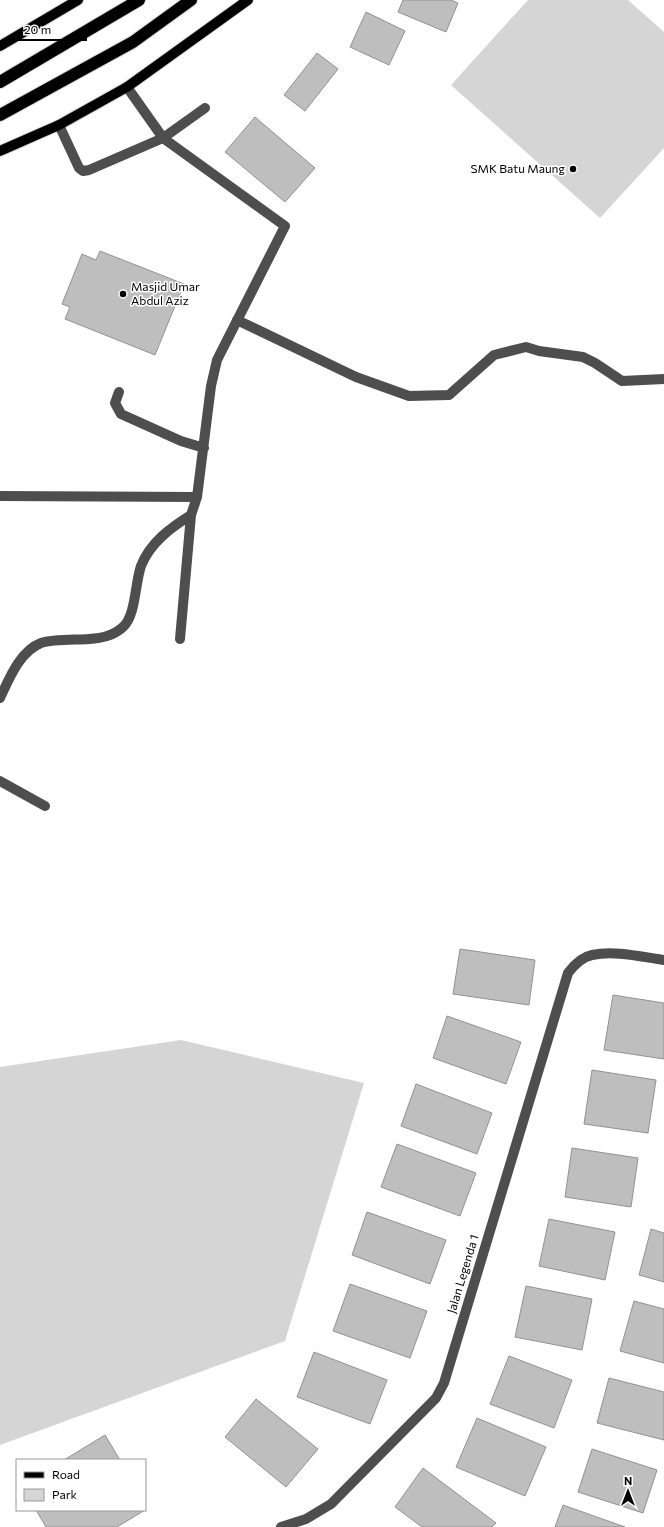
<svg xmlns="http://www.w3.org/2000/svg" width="664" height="1527" font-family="Commissioner,sans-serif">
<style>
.green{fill:#d5d5d5}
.building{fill:#bebebe;stroke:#929292}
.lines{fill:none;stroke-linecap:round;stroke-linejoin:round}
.major-casing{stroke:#dbdbdb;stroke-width:12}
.highway-casing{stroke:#dbdbdb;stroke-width:14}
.minor{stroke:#4e4e4e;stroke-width:10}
.major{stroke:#000;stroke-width:10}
.highway{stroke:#000;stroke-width:12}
.poi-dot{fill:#000;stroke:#fff;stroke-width:1.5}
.labels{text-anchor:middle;stroke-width:3;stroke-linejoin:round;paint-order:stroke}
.poi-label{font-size:12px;fill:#000;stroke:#fff;text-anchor:end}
.street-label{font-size:12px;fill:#000;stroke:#fff}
</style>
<rect width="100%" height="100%" fill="#fff"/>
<path class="green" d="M528 0H628L664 32V148L600 218 451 85Z
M181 1040 364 1083 285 1341 0 1445V1067Z"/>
<path class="building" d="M403 0H451L458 3 446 32 398 12Z
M366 12 405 31 389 65 350 47Z
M317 53 338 69 305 111 284 95Z
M255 117 315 168 285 202 225 152Z
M100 251 184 284 155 355 65 319 70 307 62 304 82 254 96 260Z
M460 949 535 960 529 1005 453 994Z
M613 995 664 1003V1059L604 1050Z
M447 1016 521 1042 506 1084 433 1058Z
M592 1070 656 1080 648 1133 584 1124Z
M416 1084 492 1113 477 1154 401 1126Z
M397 1144 476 1173 460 1216 381 1187Z
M572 1148 638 1158 631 1207 565 1197Z
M367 1212 446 1240 430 1284 352 1255Z
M549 1219 615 1232 605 1280 539 1266Z
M651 1229 664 1233V1282L639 1275Z
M350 1284 427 1311 410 1358 333 1331Z
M526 1286 592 1299 582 1350 515 1337Z
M634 1301 664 1309V1363L620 1351Z
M314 1352 387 1380 370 1424 297 1397Z
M509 1356 572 1380 554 1428 490 1404Z
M609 1378 664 1392V1440L597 1423Z
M256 1399 318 1449 286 1487 225 1437Z
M477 1418 546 1447 525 1496 456 1467Z
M105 1435 120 1460H64Z
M592 1449 657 1470 643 1513 578 1492Z
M423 1468 496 1523 492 1527H422L395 1507Z
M563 1505 625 1527H555Z
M36 1510H145L117 1527H46Z"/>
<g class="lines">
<g class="major-casing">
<path id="major" d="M0 46 78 0
M0 151 59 125 127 87 248 0"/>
</g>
<g class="highway-casing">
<path id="highway" d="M0 82 139 0
M0 115 133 42 191 0"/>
</g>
<path class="minor" d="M127 87 163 138 285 226 217 360 211 386 197 497 191 515 180 639
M59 125 79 168 83 171 89 170 163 138 205 108
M237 320 356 377 409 396 449 395 494 355 526 347 539 351 583 357 595 363 622 381 664 379
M119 392 115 403 121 414 181 441 204 448
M0 496 197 497
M0 698C9 679 20 651 41 643 53 639 76 640 89 639 102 638 113 636 123 627 136 615 135 583 141 566 150 543 170 528 191 515
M0 781 45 806
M281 1527 306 1519 331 1504 436 1398 444 1383 568 973C574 965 582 957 592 955 615 950 642 957 664 960"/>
<use href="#major" class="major"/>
<use href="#highway" class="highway"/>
</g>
<g class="poi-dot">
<circle cx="573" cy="169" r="4"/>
<circle cx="123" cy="294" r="4"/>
</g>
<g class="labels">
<g class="poi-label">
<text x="565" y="173">SMK Batu Maung</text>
<text x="131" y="291" text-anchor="start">Masjid Umar<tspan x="131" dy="14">Abdul Aziz</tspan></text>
</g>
<g class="street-label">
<text transform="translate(463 1274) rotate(-73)" y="4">Jalan Legenda 1</text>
</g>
</g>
<rect x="16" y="1459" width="130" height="52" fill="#ffffff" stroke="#999999"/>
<rect x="24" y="1472" width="20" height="6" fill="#000000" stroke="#999999"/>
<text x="52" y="1479" font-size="12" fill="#000000">Road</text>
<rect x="24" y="1489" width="20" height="12" fill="#d5d5d5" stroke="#999999"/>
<text x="52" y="1499" font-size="12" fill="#000000">Park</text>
<g transform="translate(628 1491)" stroke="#ffffff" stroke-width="3" paint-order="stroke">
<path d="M0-3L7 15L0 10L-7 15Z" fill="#000000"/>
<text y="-6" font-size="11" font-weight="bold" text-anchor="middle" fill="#000000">N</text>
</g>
<path d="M18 34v6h68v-6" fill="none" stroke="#000000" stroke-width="2"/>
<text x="24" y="34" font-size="12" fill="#000000" stroke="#ffffff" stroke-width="3" paint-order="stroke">20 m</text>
</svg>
